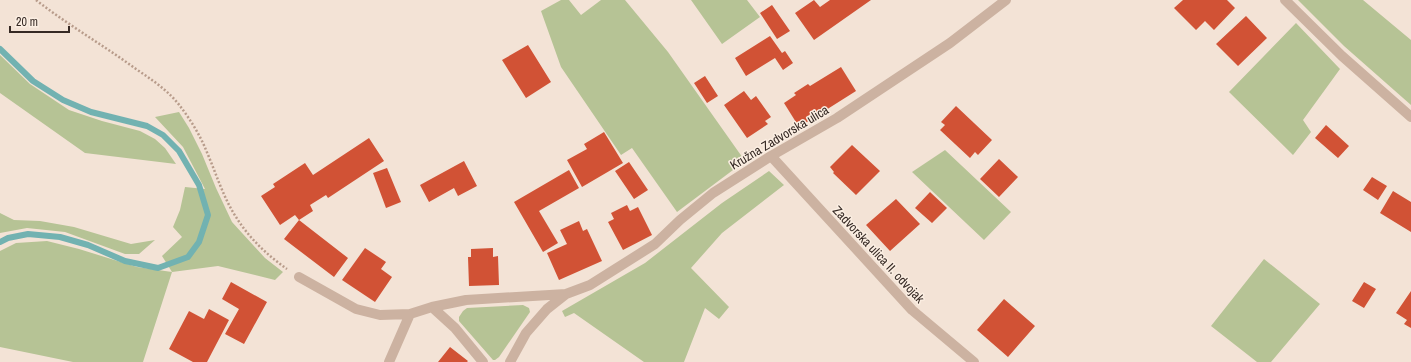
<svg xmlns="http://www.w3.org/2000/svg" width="1411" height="362" font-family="'Archivo Narrow',sans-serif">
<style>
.green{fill:#b6c395}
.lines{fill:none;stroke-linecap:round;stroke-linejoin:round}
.stream{stroke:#72b2b1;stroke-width:6}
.building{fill:#d15235}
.path{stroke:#b89c8b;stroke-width:2.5;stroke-dasharray:2 2;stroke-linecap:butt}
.street{stroke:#ccb2a1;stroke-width:10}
.labels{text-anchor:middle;stroke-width:3;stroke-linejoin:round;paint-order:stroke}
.street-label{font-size:13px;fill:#352924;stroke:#fbeee2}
</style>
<rect width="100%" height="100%" fill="#f3e3d6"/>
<path class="green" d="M561 0H569L581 15 601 0H625L668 52 745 161 677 212 632 148 621 155 561 67 541 11Z
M691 0H747L760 17 722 44Z
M1298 0H1363L1411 40V105L1344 46Z
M1296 23 1340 69 1303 120 1311 132 1293 155 1229 92Z
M0 55 30 84 69 110 102 121 140 131 155 139 165 148 176 164 85 153 0 93Z
M179 112 189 128 202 154 216 188 232 222 265 258 283 272 275 280 218 266 172 272 143 362H73L0 347V251L16 243 47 241 79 249 137 267 172 272 162 256 182 237 173 227 180 210 185 187 205 189 183 147 155 117Z
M945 150 1011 212 984 240 912 172Z
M769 171 784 185 722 233 691 268 729 307 719 319 705 308 684 362H644L574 313 565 317 562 311 645 263 722 203Z
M0 213 14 220 40 221 74 227 131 244 155 240 139 254H125L65 232 27 228 0 233Z
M1264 259 1320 304 1271 362H1257L1211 326Z
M523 305 529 308 530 312 499 357 495 360H493L459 321V317L463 311 467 308Z"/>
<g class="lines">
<path class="stream" d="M0 49 33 81 63 100 91 112 147 126 163 135 179 151 199 185 208 215 199 242 188 257 158 268 125 261 88 245 60 237 28 234 8 238 0 242"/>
</g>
<path class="building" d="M814 0 820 7 830 0H871L814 40 795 13Z
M1183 0H1227L1235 8 1214 30 1205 21 1196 30 1174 8Z
M772 5 790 31 777 39 760 13Z
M1246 16 1267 38 1238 66 1216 44Z
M770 36 782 53 785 51 793 63 783 70 775 58 746 76 735 58Z
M528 45 551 82 526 98 502 60Z
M841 67 856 91 799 127 784 103 796 95 794 93 808 84 810 86Z
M705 76 718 96 707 103 694 83Z
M744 91 751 100 756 96 771 117 765 121 768 124 747 138 724 105Z
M956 106 992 140 978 155 975 152 970 158 940 130 945 125 941 122Z
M1326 125 1349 146 1338 158 1315 138Z
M604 132 623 163 582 187 567 160 587 149 584 144Z
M369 138 384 161 328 198 326 195 310 205 313 211 299 220 295 215 280 225 261 196 275 187 273 184 305 163 313 175Z
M852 145 880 171 856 195 833 173 834 172 830 167Z
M999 159 1018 177 999 197 980 179Z
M464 161 477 186 458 196 454 188 429 202 420 185Z
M629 162 648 190 634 199 615 171Z
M387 168 401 202 386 208 373 173Z
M569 170 579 188 539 211 558 243 543 252 514 202Z
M1372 177 1387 186 1378 200 1363 190Z
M1393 191 1411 202V232L1380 213Z
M930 192 947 208 932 223 915 208Z
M896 199 920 224 890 251 866 225Z
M627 205 630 211 638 207 652 235 623 250 608 222 614 219 611 213Z
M299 220 348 258 334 277 284 239Z
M579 221 583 231 587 229 602 261 559 280 547 253 567 244 560 230Z
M365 248 386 262 381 269 392 277 375 302 342 280Z
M493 248V257L498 256 499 285 469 286 468 257H471V249Z
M231 282 267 302 244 344 225 334 239 309 222 299Z
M1364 282 1376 289 1364 308 1352 301Z
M1411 291V328L1404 324 1407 320 1396 313Z
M1004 299 1035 326 1008 357 977 330Z
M209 309 229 320 207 362H193L169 349 189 311 204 319Z
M450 347 468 361 467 362H438Z"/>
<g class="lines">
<path class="path" d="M36 0C68 25 103 45 136 69 152 80 168 90 180 106 190 119 200 135 206 150 216 173 223 197 236 217 249 238 267 255 287 269"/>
<path class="street" d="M1285 0 1342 56 1411 117
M771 156 912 310 974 362
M299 277 356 309 380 315 410 314 432 307 466 300 566 294
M432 307 455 328 483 362
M389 362 410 314
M510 362 526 333 547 309 566 294 590 285 655 244 680 220 713 193 771 156 837 118 950 43 1006 0"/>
</g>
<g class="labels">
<g class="street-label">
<text transform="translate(779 137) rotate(-31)" y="5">Kružna Zadvorska ulica</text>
<text transform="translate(879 254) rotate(47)" y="5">Zadvorska ulica II. odvojak</text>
</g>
</g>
<path d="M10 26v6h59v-6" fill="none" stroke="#352924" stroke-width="2"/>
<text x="16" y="26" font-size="12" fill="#352924" stroke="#fbeee2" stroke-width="3" paint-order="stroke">20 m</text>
</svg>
